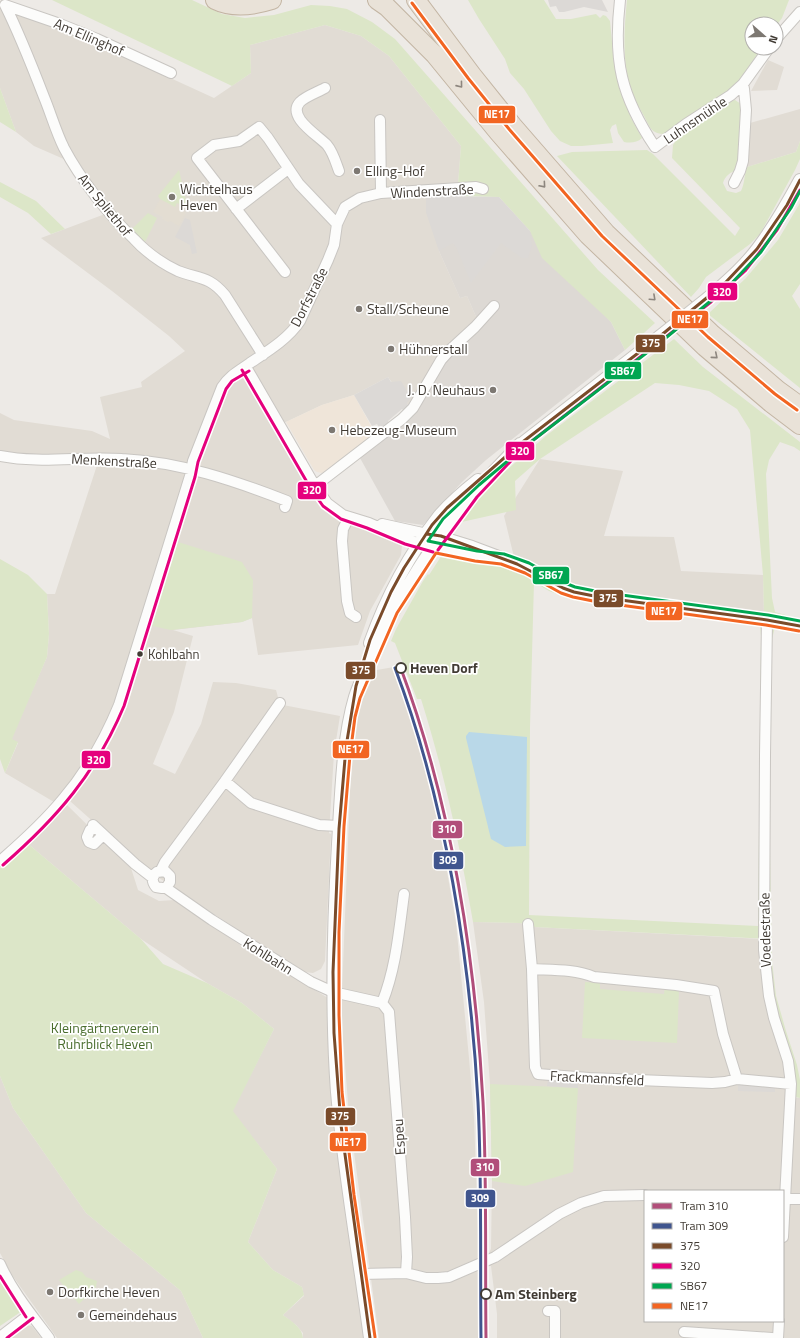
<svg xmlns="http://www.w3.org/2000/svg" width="800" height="1338" font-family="'Titillium Web',sans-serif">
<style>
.residential{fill:#e1dcd4;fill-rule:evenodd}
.commercial{fill:#efe5d9}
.industrial{fill:#ddd9d4}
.education{fill:#e3ddd2}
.green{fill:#dce6c8;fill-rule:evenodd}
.parking{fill:#dcd9d6}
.water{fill:#b9d8e8}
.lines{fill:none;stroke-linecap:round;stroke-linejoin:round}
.minor-casing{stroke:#c9c6c2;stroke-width:12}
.tertiary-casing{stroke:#c9c6c2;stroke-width:14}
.motorway-casing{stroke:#c3b5a3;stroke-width:20}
.minor{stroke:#fcfcfb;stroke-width:10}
.tertiary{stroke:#fcfcfb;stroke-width:12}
.motorway{stroke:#e9e2d8;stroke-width:18}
.tertiary-bridge-casing{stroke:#c9c6c2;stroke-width:14;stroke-linecap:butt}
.tertiary-bridge{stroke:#fcfcfb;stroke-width:12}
.bus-1-casing{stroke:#fff;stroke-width:6}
.bus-2-casing{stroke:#fff;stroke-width:6}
.bus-3-casing{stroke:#fff;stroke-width:6}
.bus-4-casing{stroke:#fff;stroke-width:6}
.bus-1{stroke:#7a4b2a;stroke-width:3}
.bus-2{stroke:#e5007d;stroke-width:3}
.bus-3{stroke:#00a651;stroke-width:3}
.bus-4{stroke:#f26522;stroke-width:3}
.tram-1-casing{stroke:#fff;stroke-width:6}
.tram-2-casing{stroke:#fff;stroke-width:6}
.tram-1{stroke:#b14e7a;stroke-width:3}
.tram-2{stroke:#40558e;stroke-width:3}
.oneway{stroke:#8d867e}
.poi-dot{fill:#7d7872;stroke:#fff;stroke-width:1.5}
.bus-dot{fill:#413b34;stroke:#fff;stroke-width:1.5}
.stop-dot{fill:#fff;stroke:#413b34;stroke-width:2}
.labels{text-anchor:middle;stroke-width:3.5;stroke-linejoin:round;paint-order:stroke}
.bus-label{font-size:13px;fill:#413b34;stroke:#fff;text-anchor:start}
.street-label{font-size:14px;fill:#413b34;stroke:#fff}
.poi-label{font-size:14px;fill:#413b34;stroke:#fff;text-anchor:start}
.stop-label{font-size:14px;font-weight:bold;fill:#413b34;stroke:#fff;text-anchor:start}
.park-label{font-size:14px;fill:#496d2d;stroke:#fff}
.line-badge{stroke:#fff;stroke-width:1.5}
.badge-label{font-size:11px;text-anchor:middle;font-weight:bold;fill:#fff}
</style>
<rect width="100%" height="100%" fill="#edeae6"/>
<path class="residential" d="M0 6 59 27 214 98 251 73 250 45 325 25 361 36 389 56 461 146 457 196H426L439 251 460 298 467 296 477 319 428 374 408 405 388 377 354 395 322 405 273 428 313 497 332 517 399 542 402 545 401 555 370 611 358 645 258 655 252 618 242 622 173 630 193 636 174 712 153 764 175 774 201 724 213 682 236 683 276 690 279 701 283 705 340 716 334 753 329 833 331 834 325 961 321 969 313 973 304 972 293 966 150 872 62 794 54 802 5 773 18 743 11 739 47 657 49 634 47 594H55L100 456H32L0 453V413L14 420 92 431 110 439 100 397 142 387 141 382 185 351 169 336 112 291 41 238 105 214 66 160 34 146 16 132 0 88Z
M768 60 784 67 777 90 751 91Z
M800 109V141L796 152 747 167 750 123Z
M540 459 623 471 604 536 674 537 681 571 763 575 764 615 585 591 553 578 514 557 504 516Z
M394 667 407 701 422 746 431 780 456 923 469 1058 474 1118 479 1257 482 1256 483 1258 480 1297V1338H379L349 1115 341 1015 351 767 358 712 371 671Z
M65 803 131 868 138 890 159 901 174 900 243 947 328 998 365 1338H303V1333L296 1325 283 1315 304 1296 302 1287 273 1270 248 1242 277 1169 232 1111 274 1029 242 1003 207 983 141 939 27 843Z
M473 922 520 923 534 927 761 939 784 1059 787 1097 800 1098V1338H497V1314L491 1266H489V1253L491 1249 492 1181 490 1084 484 1002ZM645 1191H783V1321H645Z
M0 1076 13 1108 86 1213 181 1291 203 1338H57L12 1275 0 1253Z
M26 1325 32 1326 41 1338H10Z"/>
<path class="commercial" d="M354 395 376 435 322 473 317 472 314 470 286 422 322 405Z"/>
<path class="industrial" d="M426 196H457L530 231 611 322 625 350 486 460 462 482 423 525 395 521 360 458 393 432 420 406 427 395 420 387 477 319 467 296 460 298 439 251 426 212Z"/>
<path class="education" d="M179 170 187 205 184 206 182 210 186 213 179 226 170 221 168 222 162 219 163 217 153 212 160 199 158 196Z"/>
<path class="green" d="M52 0H192L222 14 245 18 274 15 311 5 330 6 347 9 372 22 395 39 598 270 655 323 625 350 611 322 542 258 530 231 499 197 457 196 461 146 389 56 361 36 325 25 250 45 251 73 232 86Z
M468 0H544L556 19H571L596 14 600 18 603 15 606 16 610 21 614 63 631 118 642 138C637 143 630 143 624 142L618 133 616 124 612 126 610 130 613 143 582 146H571L560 141 551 131 524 89 510 73 505 59 479 19Z
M627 0H789L782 18 776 26V24H752V48H761L746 72 731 89 665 134C651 134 650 127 644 116 640 108 634 100 631 91 622 61 624 30 627 0Z
M0 88 16 132 0 122Z
M735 100 741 104 738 160 736 170C730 173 725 176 723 183L727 191 736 193 741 191C745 183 744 175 747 167L796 152 800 141V159L795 170 760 234 750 244 706 277 699 288 691 297 557 156 572 152 647 150 653 154 735 236 740 228 672 158 673 145 679 136 728 101Z
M179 170 187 205 184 206 177 203 175 207 160 199 158 196Z
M0 182 36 201 65 229 51 234 28 213 0 197Z
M800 203V284L792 296 800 309V388L708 314 746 278 778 240Z
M148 213 157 218 145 242 131 230Z
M674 339 703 367 800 442V451L794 447 780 442 769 460 766 474 772 598 775 612 800 619V633L775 627 771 643 769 797 772 961 776 996 786 1031 797 1065 800 1080V1098L795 1097 770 977 767 939 534 927 520 923 473 922C460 846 444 772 421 699H417L395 643 391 641 396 629 423 581 428 574 429 575 442 555 516 568 553 578 585 591 764 615 763 575 750 430 737 409 709 391 679 385 655 383 540 459 515 481 516 510 457 523 501 475 547 435ZM534 582 549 591 577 601 760 626 761 636 758 926 529 915 530 727Z
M178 542 242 562 253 580 252 618 242 622 171 630 152 626Z
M0 559 28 575 47 594 49 634 47 657 12 739 18 742 5 773 0 759Z
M27 843 141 939 163 964 207 983 242 1003 274 1029 233 1111 277 1169 248 1242 273 1270 302 1287 304 1295 283 1315C291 1321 302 1327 303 1338H203L181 1291 86 1213 13 1108 0 1076V868Z
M585 982 600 983V989L664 994 665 987 679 990 677 1043 582 1038Z
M490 1084 578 1088 573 1172 525 1186 492 1181Z
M76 1270 82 1272 86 1277 97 1281 96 1287 79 1304 59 1280Z
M0 1274 22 1311 0 1326Z"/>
<path class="parking" d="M548 0H602L608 12 584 7 564 12H559L556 6 550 7Z
M426 196 499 197 530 231 532 245 528 258H522L501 243 471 283 457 249 453 243 439 251 426 212Z
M185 218 190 220 197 253 192 254 190 245 175 237Z
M388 377 391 382 401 381 411 398 407 403 408 405 404 411 402 409 388 421 389 423 381 430 377 424 372 426 354 395Z
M548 1079 578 1081V1088L547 1086Z
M738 1084 775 1086V1092L738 1091Z"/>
<path class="water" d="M469 732 527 737 526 846 505 847 491 839 466 738V736Z"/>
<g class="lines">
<g class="minor-casing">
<path id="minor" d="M620 0C613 61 621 96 655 147L686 124 731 95 743 84 769 48
M5 5C20 35 32 66 44 97 51 114 56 132 64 148 81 180 108 214 134 239 147 253 161 263 178 271 199 279 209 276 225 295L263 355
M5 5 60 24 97 39 171 73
M776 39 800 12
M325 88C318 92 306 96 300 102 286 117 319 136 327 145 333 152 336 163 339 171
M734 183 740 171 743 161 746 110 744 89 743 84
M381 193 476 187 483 189
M236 209 288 169
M285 272 197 158 214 145 239 141 259 127 268 138 299 184 337 224
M246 367 315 486 327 503 343 515 369 523 406 539 420 544
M0 456C40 464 82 456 122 459 180 462 233 480 287 501L285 507
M315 486 402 419 413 408 441 360 451 349 475 327 494 306
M349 517 343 529 342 541 347 601 350 613 356 617
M382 524 427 534
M767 620 765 755 764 950 769 996 774 1018 788 1061 791 1084 783 1237
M225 781 251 803 319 825 339 826
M93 825 135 864 153 878
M95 827 90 830 87 837 89 842 94 844 103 835
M0 861C22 842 44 822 63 799 87 771 105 739 119 705L181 505 190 476 193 461 222 387C230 375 239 371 250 363 268 351 288 339 300 321L328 260 334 245 337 224 345 207 360 198 381 193 380 120
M161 870 165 862 225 781 280 703
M166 888 170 882V876L165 871 157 872C152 876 151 881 156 887L162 888H166L212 920 311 982 333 992 382 1003 389 1012 405 1217 407 1257 406 1273
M528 924 532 969 535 1067 538 1074 589 1078 712 1083 725 1082 737 1079 723 1034 714 991 676 985 594 977C575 969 553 970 532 969
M382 1003C396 968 399 931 404 894
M737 1079 791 1084
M783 1199H800
M0 1264C12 1291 31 1314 49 1338
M361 1274 406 1273 426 1278H438L449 1277 495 1257 559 1214 581 1203 604 1196 645 1195
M548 1311H555V1338
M684 1332 772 1338
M0 1337 30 1314
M778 1338 779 1321"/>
</g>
<g class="tertiary-casing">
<path id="tertiary" d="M708 298C726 282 744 267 758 248 774 227 787 204 800 180
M515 449 659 337
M433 535 472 547 517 564 563 588 574 592 599 597 767 620 800 626
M426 545 483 557
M370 643C386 598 410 553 439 516 450 503 464 491 478 480
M370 1338C359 1256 344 1174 337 1092 331 1010 333 927 338 844 341 799 342 741 355 697 359 684 366 671 371 658 396 600 431 545 472 496 487 478 504 461 520 444"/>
</g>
<g class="motorway-casing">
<path id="motorway" d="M215 0C233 9 253 6 272 0
M377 0 387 7 435 55 498 132 588 235 705 347 771 403 800 425
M416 0 472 75 513 126 606 233 711 333 778 390 800 406"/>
</g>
<use href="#minor" class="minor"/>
<use href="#tertiary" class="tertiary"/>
<use href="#motorway" class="motorway"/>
<g class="tertiary-bridge-casing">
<path id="tertiary-bridge" d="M659 337 708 298"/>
</g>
<use href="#tertiary-bridge" class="tertiary-bridge"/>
<g class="bus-1-casing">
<path id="bus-1" d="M427 534 441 536 517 564 563 588 574 592 599 597 767 620 800 626
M370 1338 341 1125 334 1033 333 972 339 829 346 747 356 686 370 640 391 592 404 568 432 525 447 508 520 444 659 337 726 282 757 249 787 205 800 180"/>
</g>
<g class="bus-2-casing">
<path id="bus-2" d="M242 370 311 489 323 506 341 519 367 528 405 544 433 552
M438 550 477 497 523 448 711 302 745 271 777 230 800 190
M3 865C57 818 96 773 124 706L195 477 198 462 226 389 232 381 249 371
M0 1276 26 1317
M7 1338 33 1318"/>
</g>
<g class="bus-3-casing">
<path id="bus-3" d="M800 191 791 208 761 252 730 285 662 341 523 448 479 485 443 519 428 541 477 551 504 554 529 563 565 583 575 587 600 592 768 615 800 621"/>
</g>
<g class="bus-4-casing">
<path id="bus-4" d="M412 3 468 78 509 129 602 236 708 337 775 394 797 410
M375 1337 354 1195 342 1092 339 1015V932L344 826 350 755 355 717 360 698 397 613 436 553 475 561 501 564 525 573 561 593 573 597 598 602 766 625 799 631"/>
</g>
<use href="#bus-1" class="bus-1"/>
<use href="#bus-2" class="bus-2"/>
<use href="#bus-3" class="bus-3"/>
<use href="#bus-4" class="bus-4"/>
<g class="tram-1-casing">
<path id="tram-1" d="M400 666C451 802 475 957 483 1102 487 1180 485 1259 486 1338"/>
</g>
<g class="tram-2-casing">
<path id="tram-2" d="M395 668C446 802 470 959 478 1102 482 1181 480 1259 481 1338"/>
</g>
<use href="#tram-1" class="tram-1"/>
<use href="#tram-2" class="tram-2"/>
</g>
<defs><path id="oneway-chevron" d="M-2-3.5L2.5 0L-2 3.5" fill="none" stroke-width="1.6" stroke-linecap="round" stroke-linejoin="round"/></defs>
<g class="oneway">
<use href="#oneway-chevron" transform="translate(460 85) rotate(51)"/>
<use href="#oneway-chevron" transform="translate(543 185) rotate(49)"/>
<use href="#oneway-chevron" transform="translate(653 298) rotate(43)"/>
<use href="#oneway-chevron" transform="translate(715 356) rotate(40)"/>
</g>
<g class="poi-dot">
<circle cx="357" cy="171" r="4"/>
<circle cx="172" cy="197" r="4"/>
<circle cx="359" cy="309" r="4"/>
<circle cx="391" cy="349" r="4"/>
<circle cx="493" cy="390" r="4"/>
<circle cx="332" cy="430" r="4"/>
<circle cx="50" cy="1292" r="4"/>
<circle cx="81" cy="1315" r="4"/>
</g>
<circle class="bus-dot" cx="140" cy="654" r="3.5"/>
<g class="stop-dot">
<circle cx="401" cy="668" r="5"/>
<circle cx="486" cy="1294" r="5"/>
</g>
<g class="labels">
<g class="bus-label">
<text x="148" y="659">Kohlbahn</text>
</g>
<g class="street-label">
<text transform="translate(89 37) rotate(23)" y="5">Am Ellinghof</text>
<text transform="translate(695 120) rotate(-34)" y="5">Luhnsmühle</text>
<text transform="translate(432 191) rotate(-3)" y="5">Windenstraße</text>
<text transform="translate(105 205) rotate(51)" y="5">Am Spliethof</text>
<text transform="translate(309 297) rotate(-63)" y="5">Dorfstraße</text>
<text transform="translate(114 461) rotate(3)" y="5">Menkenstraße</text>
<text transform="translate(765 930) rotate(-91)" y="5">Voedestraße</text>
<text transform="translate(268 956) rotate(32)" y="5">Kohlbahn</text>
<text transform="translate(597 1078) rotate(3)" y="5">Frackmannsfeld</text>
<text transform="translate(399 1137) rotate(-94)" y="5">Espeu</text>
</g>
<g class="poi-label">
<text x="365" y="176">Elling-Hof</text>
<text x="180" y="194">Wichtelhaus<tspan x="180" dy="16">Heven</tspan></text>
<text x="367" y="314">Stall/Scheune</text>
<text x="399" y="354">Hühnerstall</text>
<text x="485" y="395" text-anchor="end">J. D. Neuhaus</text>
<text x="340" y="435">Hebezeug-Museum</text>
<text x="58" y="1297">Dorfkirche Heven</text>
<text x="89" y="1320">Gemeindehaus</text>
</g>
<g class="stop-label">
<text x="410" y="673">Heven Dorf</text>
<text x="495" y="1299">Am Steinberg</text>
</g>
<g class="park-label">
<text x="105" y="1033">Kleingärtnerverein<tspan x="105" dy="16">Ruhrblick Heven</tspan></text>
</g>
</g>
<g class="line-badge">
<rect x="478" y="105" width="38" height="19" rx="4" fill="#f26522"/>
<rect x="707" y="282" width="31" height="19" rx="4" fill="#e5007d"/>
<rect x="671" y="310" width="38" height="19" rx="4" fill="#f26522"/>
<rect x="635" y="334" width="31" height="19" rx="4" fill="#7a4b2a"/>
<rect x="604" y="361" width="38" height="19" rx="4" fill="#00a651"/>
<rect x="505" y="441" width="30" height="20" rx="4" fill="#e5007d"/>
<rect x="297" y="481" width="30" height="19" rx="4" fill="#e5007d"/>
<rect x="532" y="566" width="38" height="19" rx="4" fill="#00a651"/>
<rect x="593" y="589" width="31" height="19" rx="4" fill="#7a4b2a"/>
<rect x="645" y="601" width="38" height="20" rx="4" fill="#f26522"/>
<rect x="345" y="661" width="31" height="19" rx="4" fill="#7a4b2a"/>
<rect x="332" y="740" width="38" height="19" rx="4" fill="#f26522"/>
<rect x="81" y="750" width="30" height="19" rx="4" fill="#e5007d"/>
<rect x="432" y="820" width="31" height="19" rx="4" fill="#b14e7a"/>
<rect x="433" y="851" width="31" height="19" rx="4" fill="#40558e"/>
<rect x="325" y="1107" width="31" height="19" rx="4" fill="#7a4b2a"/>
<rect x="329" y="1132" width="38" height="20" rx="4" fill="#f26522"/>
<rect x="470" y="1158" width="30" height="19" rx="4" fill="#b14e7a"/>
<rect x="465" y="1189" width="31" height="19" rx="4" fill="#40558e"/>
</g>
<g class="badge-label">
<text x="497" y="118">NE17</text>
<text x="722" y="296">320</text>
<text x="690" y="323">NE17</text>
<text x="651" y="347">375</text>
<text x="623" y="375">SB67</text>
<text x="520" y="455">320</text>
<text x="312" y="494">320</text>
<text x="551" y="579">SB67</text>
<text x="608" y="602">375</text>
<text x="664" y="615">NE17</text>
<text x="361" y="674">375</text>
<text x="351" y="753">NE17</text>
<text x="96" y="764">320</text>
<text x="447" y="833">310</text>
<text x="448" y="864">309</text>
<text x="340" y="1120">375</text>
<text x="348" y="1146">NE17</text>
<text x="485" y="1171">310</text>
<text x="480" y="1202">309</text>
</g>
<rect x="644" y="1190" width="140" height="132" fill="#ffffff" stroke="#b3b1ae"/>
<rect x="652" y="1203" width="20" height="6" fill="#b14e7a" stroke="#b3b1ae"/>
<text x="680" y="1210" font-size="12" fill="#413b34">Tram 310</text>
<rect x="652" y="1223" width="20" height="6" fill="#40558e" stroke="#b3b1ae"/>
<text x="680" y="1230" font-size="12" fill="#413b34">Tram 309</text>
<rect x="652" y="1243" width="20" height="6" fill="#7a4b2a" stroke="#b3b1ae"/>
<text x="680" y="1250" font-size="12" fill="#413b34">375</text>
<rect x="652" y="1263" width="20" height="6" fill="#e5007d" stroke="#b3b1ae"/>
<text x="680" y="1270" font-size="12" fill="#413b34">320</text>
<rect x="652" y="1283" width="20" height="6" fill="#00a651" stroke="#b3b1ae"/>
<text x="680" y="1290" font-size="12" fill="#413b34">SB67</text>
<rect x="652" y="1303" width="20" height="6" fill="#f26522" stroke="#b3b1ae"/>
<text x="680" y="1310" font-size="12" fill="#413b34">NE17</text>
<g transform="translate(764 36) rotate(110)"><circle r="19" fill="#ffffff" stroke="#b3b1ae"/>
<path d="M0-3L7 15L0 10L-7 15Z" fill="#7d7872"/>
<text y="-6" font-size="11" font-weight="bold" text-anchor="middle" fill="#413b34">N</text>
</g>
</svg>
